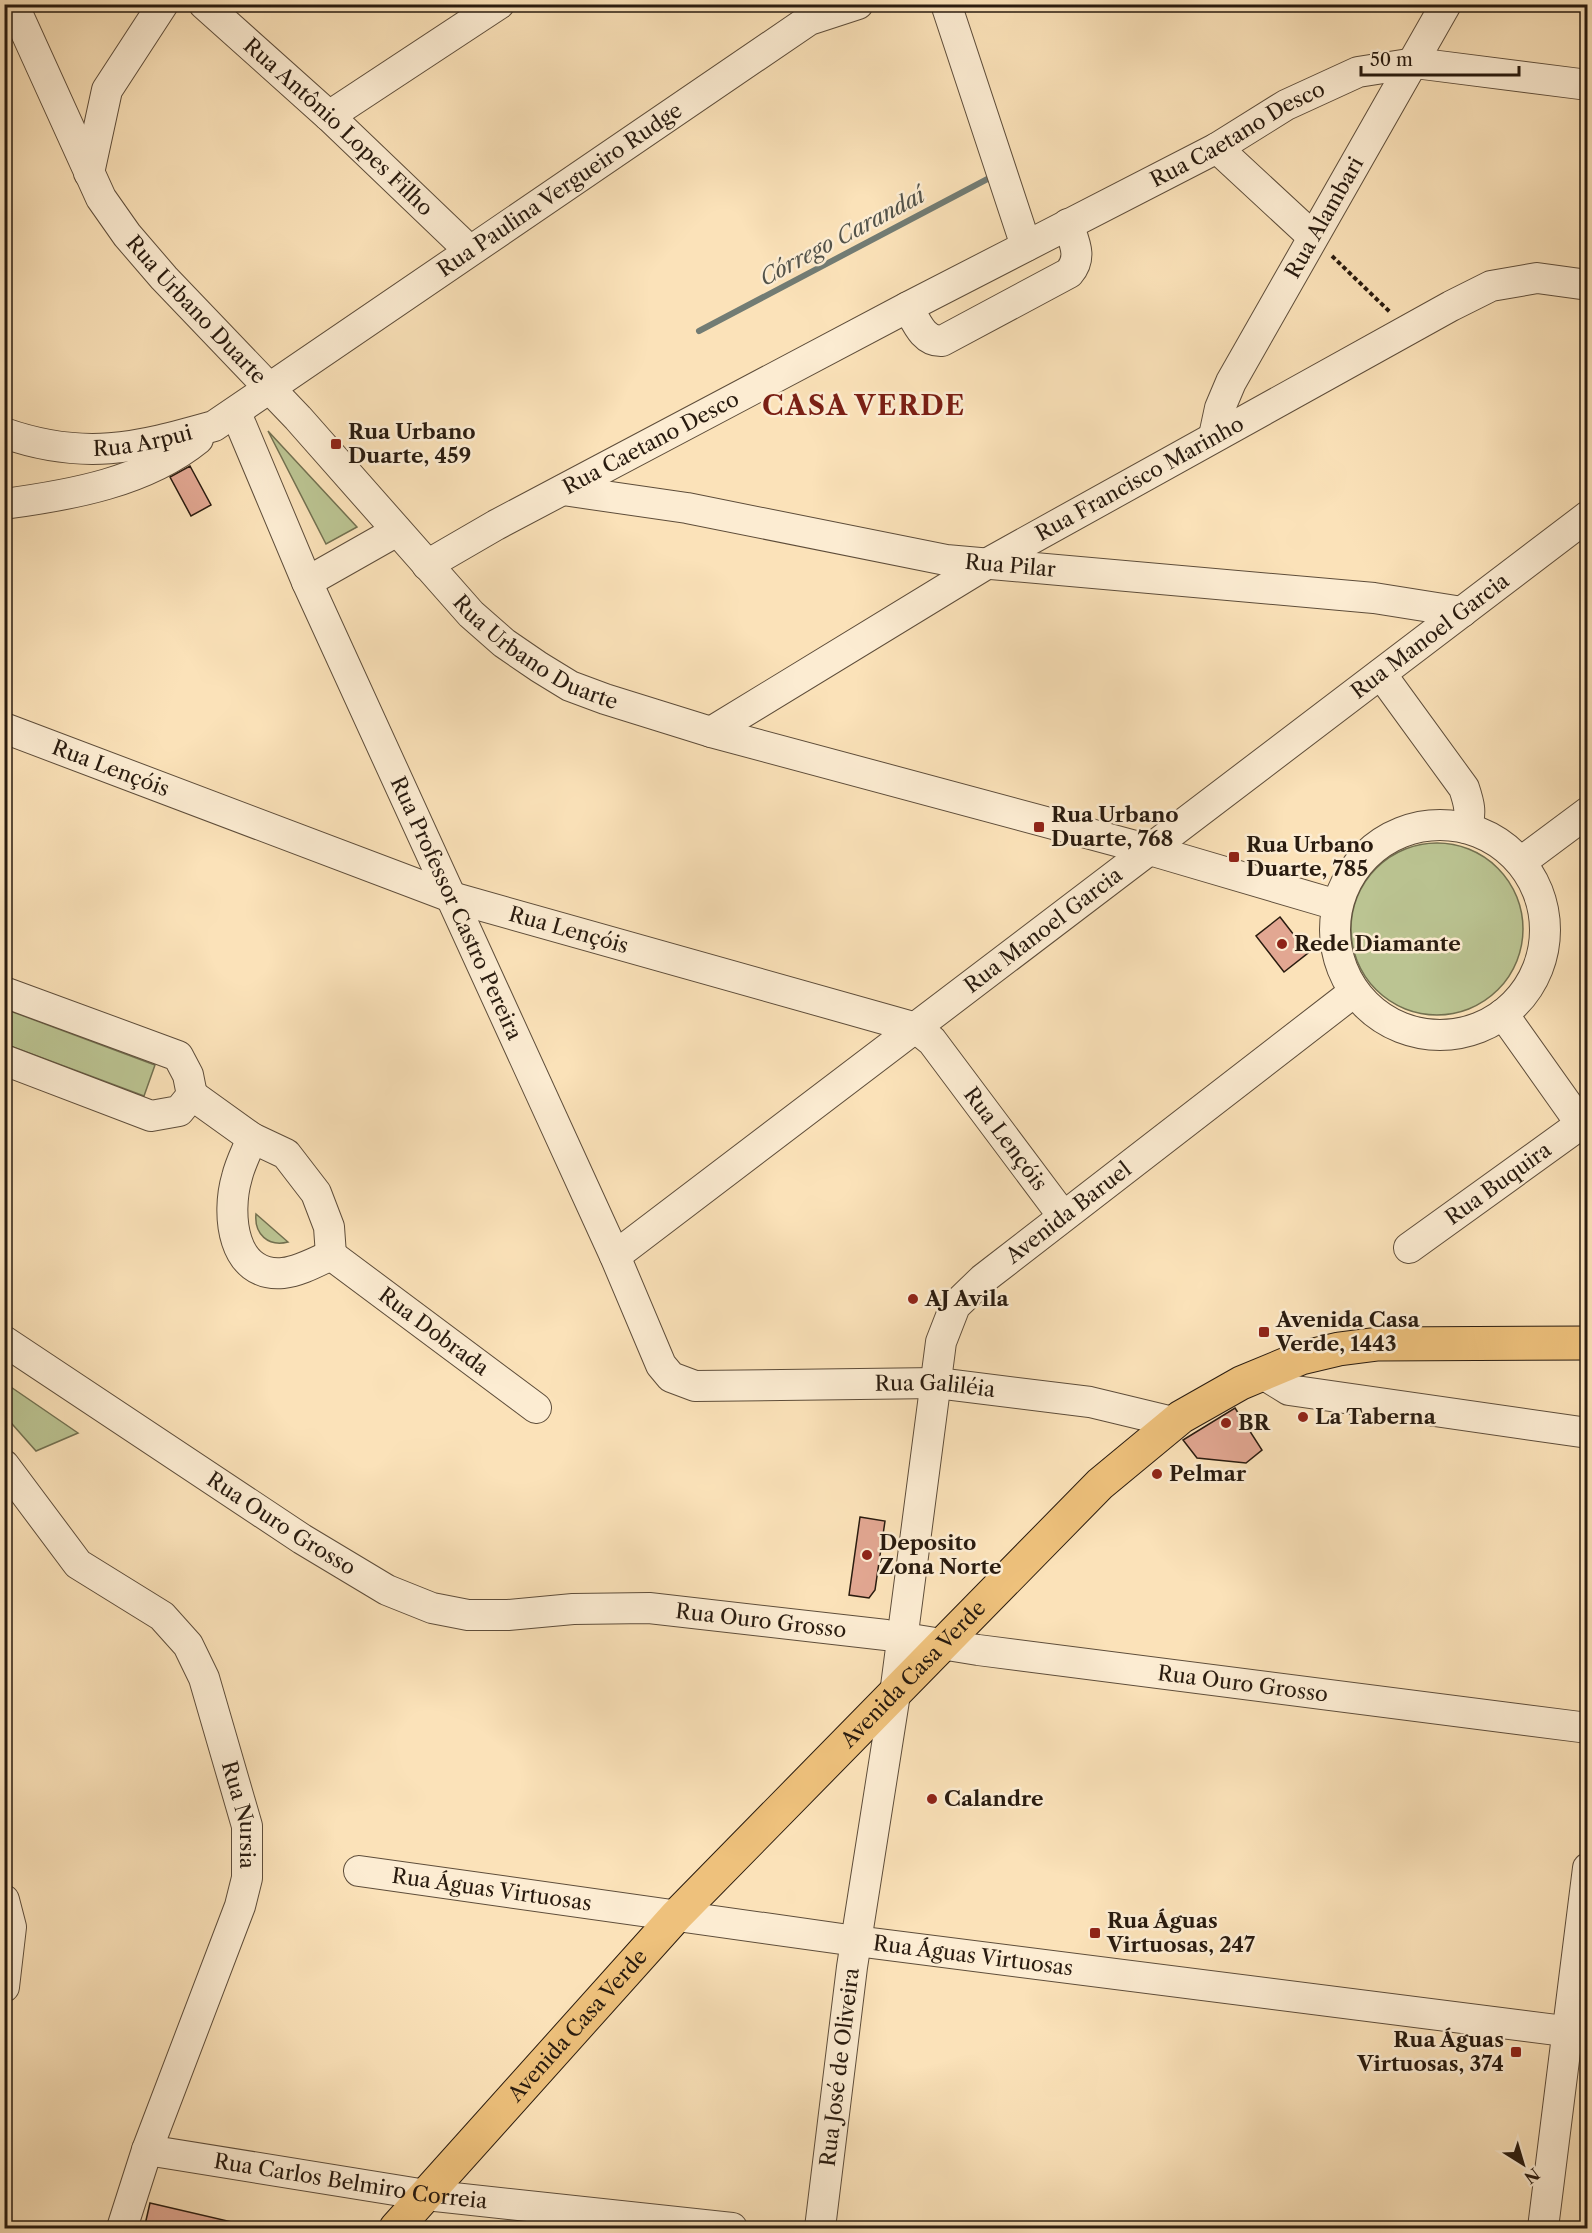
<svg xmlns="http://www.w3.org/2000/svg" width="1592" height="2233" font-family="'Libre Caslon Text',serif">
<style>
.green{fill:#bbc492;stroke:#727050;stroke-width:1.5}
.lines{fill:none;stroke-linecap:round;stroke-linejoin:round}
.stream{stroke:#727c74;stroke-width:6}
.building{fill:#e2a792;stroke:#291b0f;stroke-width:1.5}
.minor-casing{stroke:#5e4d3a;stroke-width:32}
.major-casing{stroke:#291b0f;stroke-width:35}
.path{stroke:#291b0f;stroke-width:4;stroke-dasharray:4.5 3;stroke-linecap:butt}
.minor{stroke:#fcecd2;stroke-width:30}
.major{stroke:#eec17c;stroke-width:33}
.poi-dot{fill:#8f2418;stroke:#fcecd2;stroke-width:2}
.labels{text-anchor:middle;stroke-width:5;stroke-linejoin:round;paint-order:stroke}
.street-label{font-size:21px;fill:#291b0f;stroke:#fcecd2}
.poi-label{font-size:21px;font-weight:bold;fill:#291b0f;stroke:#fcecd2;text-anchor:start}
.water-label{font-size:22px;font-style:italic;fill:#53534a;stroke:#fcecd2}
.district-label{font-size:27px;font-weight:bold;letter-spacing:1.5px;fill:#7a1f14;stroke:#fcecd2}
</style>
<rect width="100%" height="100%" fill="#fbe2b9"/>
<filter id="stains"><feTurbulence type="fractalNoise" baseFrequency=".00333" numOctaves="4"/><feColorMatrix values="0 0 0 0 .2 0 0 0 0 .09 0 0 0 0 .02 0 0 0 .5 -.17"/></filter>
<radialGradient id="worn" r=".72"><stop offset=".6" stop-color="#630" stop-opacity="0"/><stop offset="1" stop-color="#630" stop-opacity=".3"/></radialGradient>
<path class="green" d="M268 431 357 527 326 544Z
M1351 929a86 86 0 1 1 172 0a86 86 0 1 1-172 0Z
M5 1009 155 1065 144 1096 5 1044Z
M256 1214 288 1242C268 1247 254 1234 256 1214Z
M5 1383 78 1433 36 1451 5 1416Z"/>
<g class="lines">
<path class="stream" d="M699 331 995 175"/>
</g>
<path class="building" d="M190 466 211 505 191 516 170 477Z
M1280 917 1308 953 1284 972 1256 936Z
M1235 1408 1262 1450 1246 1463 1197 1458 1183 1440Z
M860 1517 885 1521 875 1590 869 1598 849 1595Z
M150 2203 232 2222 231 2229H144Z"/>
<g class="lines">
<g class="minor-casing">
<g id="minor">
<path id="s1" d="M13 4 101 198 127 235 164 278 298 418 471 614 504 643 539 667 570 686 605 699 711 732 1150 850 1337 905"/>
<path id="s2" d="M204 4 329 116 469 250"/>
<path d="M946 4 1026 246"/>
<path d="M329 116 499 4"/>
<path d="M1217 148 1312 236"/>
<path d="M89 173 107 90 163 4"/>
<path d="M908 307C916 321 923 342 942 341L1069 273C1083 257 1074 242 1068 224"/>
<path id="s3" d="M236 413 307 582 615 1256 661 1365 671 1377 695 1386 937 1383 1090 1402 1173 1422"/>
<path id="s4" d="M4 433C84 461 136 448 214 426L809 20 858 4"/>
<path id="s5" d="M1214 436 1220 408 1231 382 1446 4"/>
<path id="s6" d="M563 490 687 508 946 560 1374 598 1462 612"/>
<path d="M4 504C71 495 145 482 198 439"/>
<path id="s7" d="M427 565 496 525 908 307 1217 148 1286 105 1358 72 1415 63 1588 85"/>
<path d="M307 582 397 531"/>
<path d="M1381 674 1464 788C1469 803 1472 813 1466 828"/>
<path id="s8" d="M4 728 451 897 916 1028 932 1041 1063 1216"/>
<path id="s9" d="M711 732 988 563 1451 306 1491 286 1537 278 1588 285"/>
<circle cx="1440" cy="930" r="105"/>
<path d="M1521 862 1588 812"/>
<path d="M4 992 178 1056 188 1075 192 1095 179 1111 151 1116 4 1060"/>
<path d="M1503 1014 1581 1124H1588"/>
<path d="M192 1095 252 1138 286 1154 316 1193 329 1227 331 1255"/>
<path d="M252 1138C247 1151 240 1164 237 1177 226 1214 232 1278 283 1273 300 1271 316 1262 331 1255"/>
<path id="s10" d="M1409 1248 1588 1119"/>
<path id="s11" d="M331 1255 536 1408"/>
<path id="s12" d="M615 1256 1588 516"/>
<path id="s13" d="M4 1341 302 1539 387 1590 432 1608 468 1615H508L573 1609 649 1608 886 1635 978 1650 1588 1728"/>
<path d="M1263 1374 1289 1390 1588 1433"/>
<path id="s14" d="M4 1465 78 1564 162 1616 188 1645 204 1678 247 1826V1878L240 1906 147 2150 122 2228"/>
<path id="s15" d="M359 1871 856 1941 1588 2034"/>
<path d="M4 1900 11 1927 4 1987"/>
<path id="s16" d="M147 2150 426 2195 732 2228"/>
<path id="s17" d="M820 2228 852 1967 895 1694 941 1342 955 1306 983 1279 1354 992"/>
<path d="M1543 2228 1588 1868"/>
</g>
</g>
<g class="major-casing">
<g id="major">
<path id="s18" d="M396 2228 676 1916 1100 1484 1181 1417 1241 1383 1301 1358 1339 1349 1378 1344 1588 1343"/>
</g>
</g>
<path class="path" d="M1332 256 1391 313"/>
<use href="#minor" class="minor"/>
<use href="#major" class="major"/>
</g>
<g class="poi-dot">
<rect x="330" y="438" width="12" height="12" rx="3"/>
<rect x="1033" y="821" width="12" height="12" rx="3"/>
<rect x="1228" y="851" width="12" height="12" rx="3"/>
<circle cx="1282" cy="944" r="6"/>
<circle cx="913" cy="1299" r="6"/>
<rect x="1258" y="1326" width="12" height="12" rx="3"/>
<circle cx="1303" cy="1417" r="6"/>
<circle cx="1226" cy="1423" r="6"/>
<circle cx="1157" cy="1474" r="6"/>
<circle cx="867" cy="1555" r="6"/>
<circle cx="932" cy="1799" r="6"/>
<rect x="1089" y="1927" width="12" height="12" rx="3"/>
<rect x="1510" y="2046" width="12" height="12" rx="3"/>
</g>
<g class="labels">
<g class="street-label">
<text dy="7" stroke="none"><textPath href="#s2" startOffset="182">Rua Antônio Lopes Filho</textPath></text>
<text dy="7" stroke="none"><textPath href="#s7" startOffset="918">Rua Caetano Desco</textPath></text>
<text dy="7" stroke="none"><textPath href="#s4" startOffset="633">Rua Paulina Vergueiro Rudge</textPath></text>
<text dy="7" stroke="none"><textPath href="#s5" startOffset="246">Rua Alambari</textPath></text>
<text dy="7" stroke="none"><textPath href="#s1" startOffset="360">Rua Urbano Duarte</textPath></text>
<text dy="7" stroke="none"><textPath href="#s4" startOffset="141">Rua Arpui</textPath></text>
<text dy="7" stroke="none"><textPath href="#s7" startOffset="255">Rua Caetano Desco</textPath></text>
<text dy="7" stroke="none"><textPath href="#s9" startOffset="498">Rua Francisco Marinho</textPath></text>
<text dy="7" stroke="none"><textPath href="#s6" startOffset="454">Rua Pilar</textPath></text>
<text dy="7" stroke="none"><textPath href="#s12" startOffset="1024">Rua Manoel Garcia</textPath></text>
<text dy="7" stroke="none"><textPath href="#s1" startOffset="846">Rua Urbano Duarte</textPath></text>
<text dy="7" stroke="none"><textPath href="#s8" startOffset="114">Rua Lençóis</textPath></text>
<text dy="7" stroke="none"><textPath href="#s3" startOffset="542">Rua Professor Castro Pereira</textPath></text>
<text dy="7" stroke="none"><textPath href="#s8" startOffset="600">Rua Lençóis</textPath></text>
<text dy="7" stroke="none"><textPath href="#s12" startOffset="538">Rua Manoel Garcia</textPath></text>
<text dy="7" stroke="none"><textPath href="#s8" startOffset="1104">Rua Lençóis</textPath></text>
<text dy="7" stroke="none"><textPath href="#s10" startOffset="110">Rua Buquira</textPath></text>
<text dy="7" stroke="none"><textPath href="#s17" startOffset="1080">Avenida Baruel</textPath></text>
<text dy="7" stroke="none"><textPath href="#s11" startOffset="128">Rua Dobrada</textPath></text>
<text dy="7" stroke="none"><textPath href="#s3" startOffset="1324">Rua Galiléia</textPath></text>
<text dy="7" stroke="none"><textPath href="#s13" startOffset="332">Rua Ouro Grosso</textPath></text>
<text dy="7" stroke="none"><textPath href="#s13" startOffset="836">Rua Ouro Grosso</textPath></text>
<text dy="7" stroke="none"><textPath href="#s18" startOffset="758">Avenida Casa Verde</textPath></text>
<text dy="7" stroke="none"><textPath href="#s13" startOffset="1322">Rua Ouro Grosso</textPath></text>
<text dy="7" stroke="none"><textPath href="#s14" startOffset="440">Rua Nursia</textPath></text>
<text dy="7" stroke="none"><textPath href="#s15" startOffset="134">Rua Águas Virtuosas</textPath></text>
<text dy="7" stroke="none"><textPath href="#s15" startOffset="620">Rua Águas Virtuosas</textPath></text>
<text dy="7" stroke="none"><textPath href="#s18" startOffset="272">Avenida Casa Verde</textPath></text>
<text dy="7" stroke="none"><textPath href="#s17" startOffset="162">Rua José de Oliveira</textPath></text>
<text dy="7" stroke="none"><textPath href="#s16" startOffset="206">Rua Carlos Belmiro Correia</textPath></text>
</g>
<g class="poi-label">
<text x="348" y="439">Rua Urbano<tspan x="348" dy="24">Duarte, 459</tspan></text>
<text x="1051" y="822">Rua Urbano<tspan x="1051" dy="24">Duarte, 768</tspan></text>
<text x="1246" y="852">Rua Urbano<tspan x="1246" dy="24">Duarte, 785</tspan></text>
<text x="1294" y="951">Rede Diamante</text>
<text x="925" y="1306">AJ Avila</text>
<text x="1276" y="1327">Avenida Casa<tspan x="1276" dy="24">Verde, 1443</tspan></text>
<text x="1315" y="1424">La Taberna</text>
<text x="1238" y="1430">BR</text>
<text x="1169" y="1481">Pelmar</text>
<text x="879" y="1550">Deposito<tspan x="879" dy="24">Zona Norte</tspan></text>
<text x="944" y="1806">Calandre</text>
<text x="1107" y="1928">Rua Águas<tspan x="1107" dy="24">Virtuosas, 247</tspan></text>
<text x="1504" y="2047" text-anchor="end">Rua Águas<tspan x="1504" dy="24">Virtuosas, 374</tspan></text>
</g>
<g class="water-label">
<text transform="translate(842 236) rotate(-28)" y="8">Córrego Carandaí</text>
</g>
<g class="district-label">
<text x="864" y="415">CASA VERDE</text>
</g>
</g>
<rect width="1592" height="2233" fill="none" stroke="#fbe2b9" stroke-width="24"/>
<rect x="6" y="6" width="1580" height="2221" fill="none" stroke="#291b0f" stroke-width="3"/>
<rect x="12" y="12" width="1568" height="2209" fill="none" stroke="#291b0f" stroke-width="1.5"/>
<g transform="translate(1523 2164) rotate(143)" stroke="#fcecd2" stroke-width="4.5" paint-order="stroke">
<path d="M0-4.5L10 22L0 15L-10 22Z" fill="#291b0f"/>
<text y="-9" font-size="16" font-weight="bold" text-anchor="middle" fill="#291b0f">N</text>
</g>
<path d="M1361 66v9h158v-9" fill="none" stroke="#291b0f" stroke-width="3"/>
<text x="1370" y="66" font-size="18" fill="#291b0f" stroke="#fcecd2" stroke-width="4.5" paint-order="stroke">50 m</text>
<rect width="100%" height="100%" filter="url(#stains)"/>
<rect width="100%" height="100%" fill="url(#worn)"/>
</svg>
